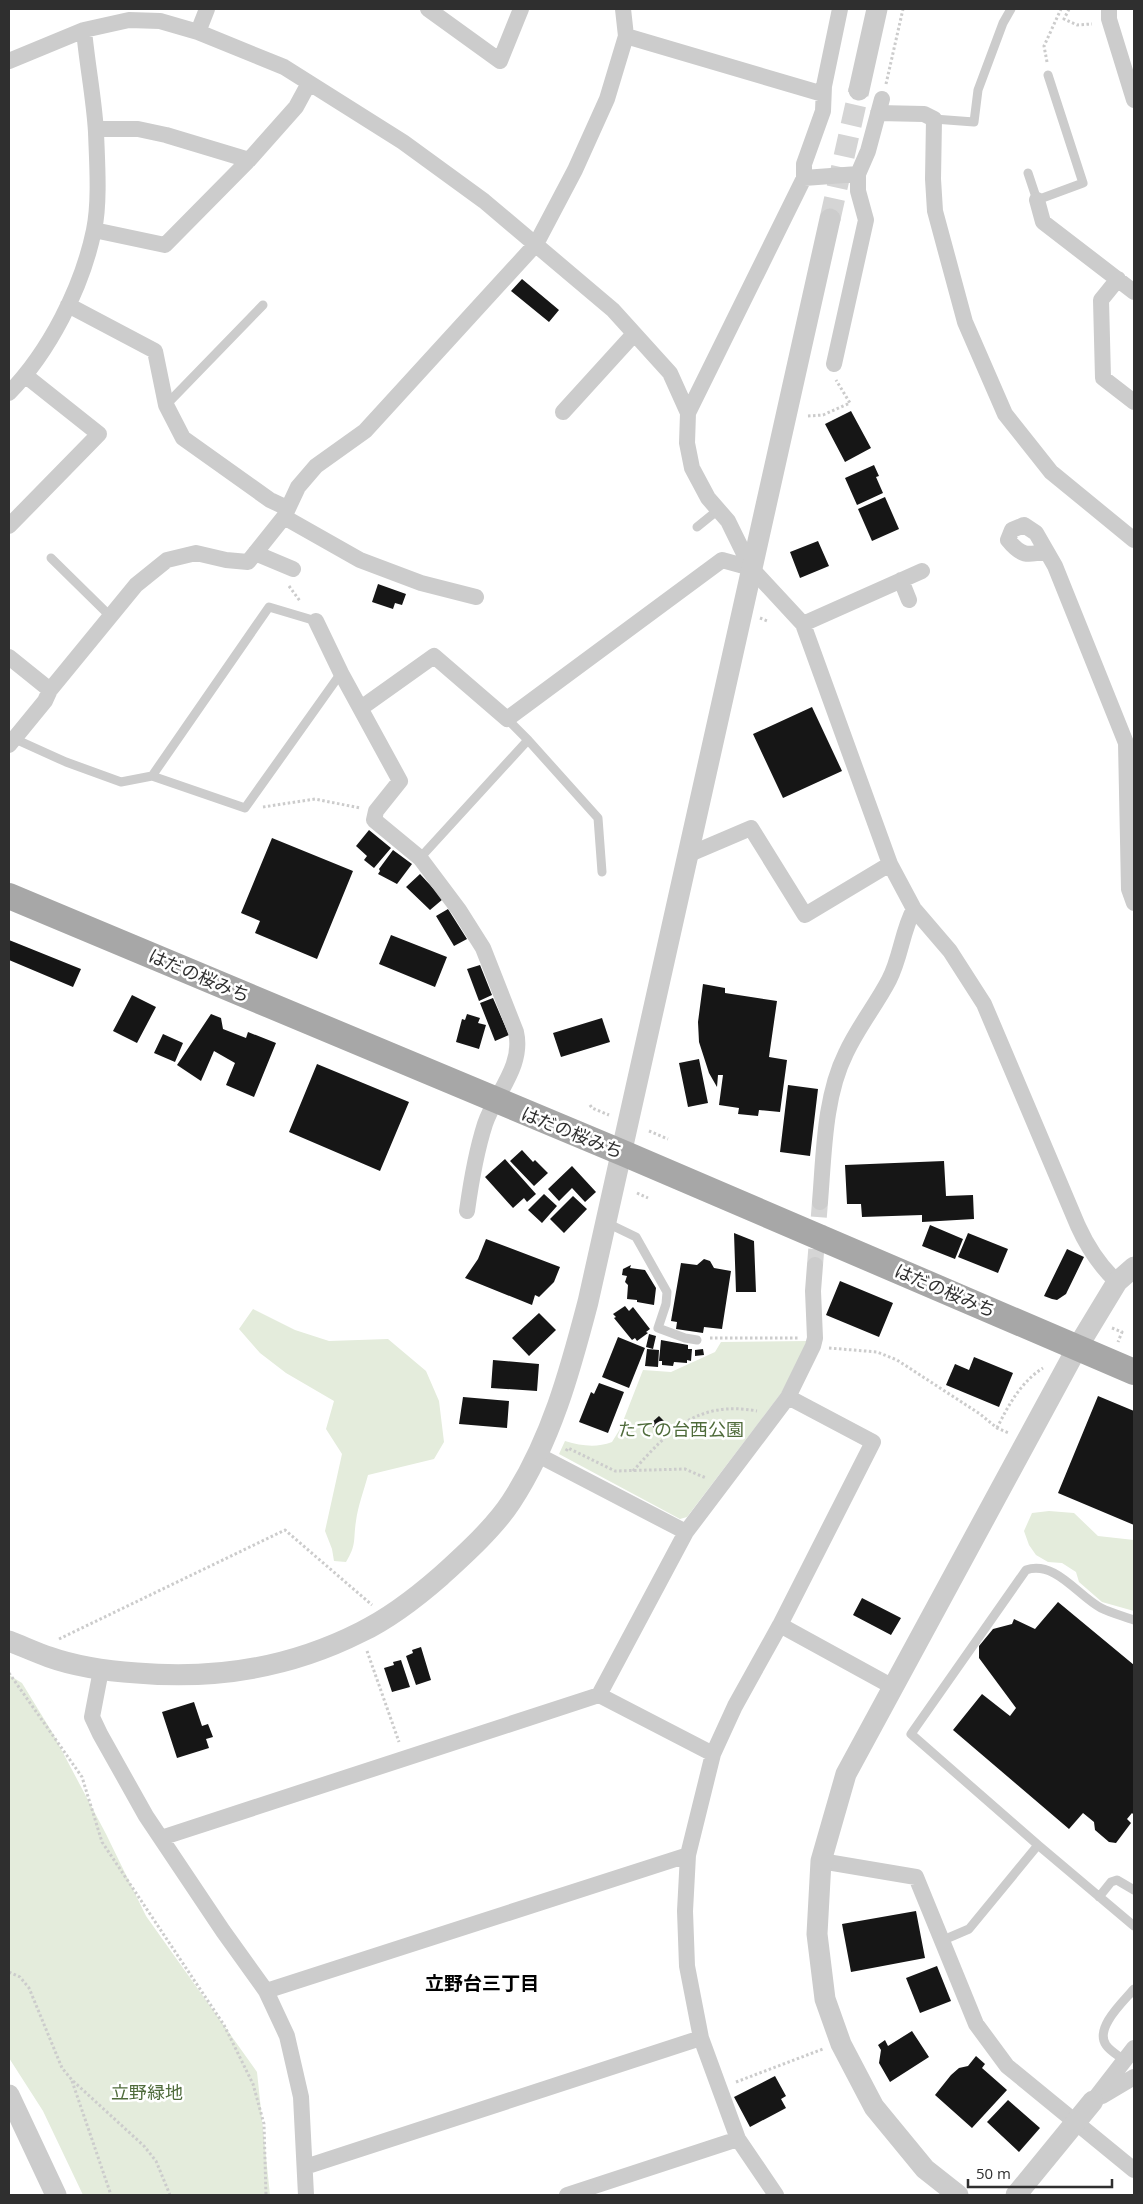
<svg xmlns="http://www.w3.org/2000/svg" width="1143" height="2204" font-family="'Open Sans','Noto Sans JP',sans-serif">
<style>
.green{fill:#e4ecdc}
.building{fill:#161616}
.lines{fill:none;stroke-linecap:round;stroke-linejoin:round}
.minor-tunnel{stroke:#d5d5d5;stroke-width:16;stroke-dasharray:16 8;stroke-linecap:butt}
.tertiary-tunnel{stroke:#d5d5d5;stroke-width:21;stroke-dasharray:21 11;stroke-linecap:butt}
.path{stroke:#ccc;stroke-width:3;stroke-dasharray:2.5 2.5;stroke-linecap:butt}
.service{stroke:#ccc;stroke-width:9}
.minor{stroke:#ccc;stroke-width:16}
.tertiary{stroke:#ccc;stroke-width:21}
.primary{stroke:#a7a7a7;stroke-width:26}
.labels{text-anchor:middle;stroke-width:5;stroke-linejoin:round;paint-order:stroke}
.street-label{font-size:18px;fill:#2f2f2f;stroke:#fff}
.park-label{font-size:18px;fill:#4f6b3b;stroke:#fff}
.neighbourhood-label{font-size:19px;font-weight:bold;fill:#000;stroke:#fff}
</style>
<rect width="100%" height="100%" fill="#fff"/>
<path class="green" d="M253 1309 295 1330 329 1341 388 1339 426 1371 439 1401 444 1442 434 1459 368 1475C364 1490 358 1506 356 1521 353 1540 357 1544 346 1562L334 1561 332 1549 325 1531 342 1454 326 1429 334 1401 286 1373 260 1353 239 1329Z
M808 1341 782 1392 687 1517 680 1519 559 1454 565 1441C582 1446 596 1448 612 1442L620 1429 643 1370 671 1372 715 1352 721 1342Z
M1049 1511 1074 1513 1098 1536 1134 1540V1611L1102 1602 1079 1582 1076 1572 1062 1563 1048 1562 1036 1555 1029 1545 1024 1531 1032 1513Z
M9 1675 22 1683 52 1732 106 1834 146 1916 257 2072 270 2195H83L43 2111 9 2058Z"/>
<path class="building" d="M522 279 559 310 549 322 511 291Z
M851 411 871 448 845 462 825 424Z
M874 465 879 476 876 477 883 493 857 505 845 478Z
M885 497 899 529 872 541 858 509Z
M818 541 829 566 800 578 790 552Z
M378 584 406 594 402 605 395 603 393 609 372 602Z
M812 707 842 771 783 798 753 734Z
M369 830 391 848 374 868 364 860 367 856 356 846Z
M272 838 353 871 317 959 255 933 260 921 241 913Z
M393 850 412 864 397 884 378 874 380 871 379 869Z
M420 874 443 899 430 910 406 887Z
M448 909 467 939 454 946 436 916Z
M391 935 447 957 435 987 379 964Z
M9 940 81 969 73 987 9 960Z
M480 965 492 995 479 1001 467 969Z
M703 984 725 988V993L777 1001 769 1057 787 1060 780 1112 759 1110 758 1116 738 1114 739 1108 719 1105 723 1075H718L717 1087 709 1073 699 1042 698 1022Z
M132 995 156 1007 137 1043 113 1031Z
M493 998 509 1035 495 1041 480 1003Z
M211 1014 221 1018 223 1029 246 1038 248 1032 276 1043 254 1097 226 1085 235 1063 214 1051 201 1081 177 1065Z
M467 1014 480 1018 478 1023 486 1025 479 1049 456 1042 462 1019 465 1020Z
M602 1018 610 1042 561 1057 553 1033Z
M163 1034 183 1043 175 1062 154 1053Z
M699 1059 708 1103 688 1107 679 1063Z
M317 1064 409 1102 380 1171 289 1132Z
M788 1085 818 1089 810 1156 780 1152Z
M522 1150 533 1162 535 1160 548 1173 534 1186 510 1161Z
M505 1159 536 1194 527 1202 524 1198 513 1208 485 1177Z
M944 1161 946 1196 973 1195 974 1219 922 1222V1215L862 1217 861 1204H847L845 1165Z
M572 1166 596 1192 585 1202 572 1188 559 1201 548 1189Z
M544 1194 557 1206 542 1223 528 1210Z
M573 1196 587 1209 564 1233 550 1219Z
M930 1225 963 1239 955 1259 922 1246Z
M734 1233 754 1241 756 1292H736Z
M968 1233 1008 1249 998 1273 958 1257Z
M486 1239 560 1267 554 1282 539 1297 535 1295 532 1305 465 1278 478 1259Z
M1067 1249 1084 1257 1066 1294 1057 1300 1052 1299 1044 1296Z
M704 1259 710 1261 714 1268 731 1271 722 1329 704 1327 703 1333 676 1329 677 1322 671 1321 681 1263 697 1265Z
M631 1265 630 1268 645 1270 656 1288 654 1305 637 1302V1300L627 1299 628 1285 625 1282 627 1276 622 1275 623 1269Z
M840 1281 893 1303 879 1337 826 1315Z
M625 1306 629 1311 633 1307 650 1329 646 1332 648 1333 637 1341 635 1338 632 1340 614 1318 616 1317 613 1314Z
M539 1313 556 1330 529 1356 512 1338Z
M649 1334 656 1336 653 1349 646 1347Z
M618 1337 645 1348 629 1388 602 1377Z
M661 1340 688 1345V1349H692L691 1361 687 1360V1363L674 1362 673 1366 662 1365V1361H659Z
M647 1349 659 1350 658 1367 645 1366Z
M703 1349 704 1355 695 1356V1350Z
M974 1357 1013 1373 999 1407 946 1385 955 1364 969 1370Z
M493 1360 539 1364 537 1391 491 1388Z
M599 1383 624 1392 608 1433 579 1422 591 1392 594 1394Z
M1098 1396 1134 1411V1525L1058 1493Z
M463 1397 509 1401 507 1428 459 1424Z
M659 1416 667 1424 658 1432 650 1424Z
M862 1598 901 1618 891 1635 853 1615Z
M1058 1602 1134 1665V1815L1132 1813 1127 1819 1131 1823 1116 1843 1109 1842 1095 1830 1094 1822 1083 1813 1069 1829 953 1730 982 1694 1010 1716 1016 1708 979 1658V1646L993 1629 1012 1624 1014 1619 1035 1629Z
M421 1647 431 1680 416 1685 406 1656 413 1653 412 1650Z
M401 1660 410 1687 392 1692 384 1668 394 1665 393 1662Z
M194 1702 202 1726 208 1724 213 1737 206 1739 209 1748 177 1758 162 1712Z
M916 1911 925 1958 851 1972 842 1924Z
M937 1966 951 2001 920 2013 906 1978Z
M912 2031 929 2057 890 2082 879 2063 881 2050 878 2045 885 2040 888 2046Z
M976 2056 985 2064 982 2068 1007 2090 972 2128 935 2095 951 2075 959 2068 968 2066Z
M775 2076 786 2096 781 2099 786 2108 750 2127 734 2097Z
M1008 2100 1040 2128 1019 2152 987 2122Z"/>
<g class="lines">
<path class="minor-tunnel" d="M815 1265 820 1202"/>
<path class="tertiary-tunnel" d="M830 219 859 90"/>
<path class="path" d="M1069 9 1064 19 1077 25 1092 24
M1047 62 1044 46 1061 9
M886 84 903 9
M808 416 823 415 850 403 836 380
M289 586 300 601
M760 618 767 621
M263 807 315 799 360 808
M590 1105 592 1108 609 1115
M649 1131 668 1139
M637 1193 648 1198
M1112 1328 1122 1332 1118 1342
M710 1338H799
M829 1348 877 1352 897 1360 980 1414 997 1428 1009 1433
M997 1428C1009 1404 1021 1382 1043 1368
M566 1451 568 1448 615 1471 685 1469 706 1478
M633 1471C669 1431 697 1400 757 1411
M59 1639 285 1530 372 1605
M367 1651 399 1742
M9 1673 82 1777 102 1842 224 2025 253 2084 264 2124 266 2195
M9 1972 20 1977 29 1988 62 2068 72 2080 144 2146 156 2161 170 2195
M72 2081 111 2195
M736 2082 823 2049"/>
<path class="service" d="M934 119 974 122 978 90 1003 23 1011 9
M1028 173 1037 200 1083 183 1048 75
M166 405 263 305
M697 527 718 510
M51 558 111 617
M507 719 528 740 598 818 602 872
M15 739 66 762 121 782 152 776 245 808 341 673
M152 776 269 607 316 621
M420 858 528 740
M607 1223 636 1237 667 1292 666 1304 658 1328 685 1338 697 1340
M1038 1845 911 1734 1026 1570C1055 1560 1078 1596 1101 1608 1111 1613 1123 1616 1134 1620
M1099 1897 1111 1882 1117 1880 1134 1890
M941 1941 969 1929 1038 1845 1134 1926
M1124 2060C1119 2056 1110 2051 1106 2045 1094 2028 1124 2001 1134 1989"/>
<path class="minor" d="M428 9 500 61 521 9
M1109 9V19L1134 100
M198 32 207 9
M626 36 823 94
M9 61 84 30 129 20 160 21 198 32 284 67 403 142 484 201 613 310 670 373 688 413 687 443 692 468 708 498 728 521 751 568 803 624 890 864 914 909 950 951 984 1004 1078 1226C1088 1248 1099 1265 1117 1282
M878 113 924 114 934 119 933 179 935 211 965 322 1005 414 1051 472 1134 540
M96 129H138L166 135 249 160
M804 178 858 174
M1037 200 1043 222 1134 292
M94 230 165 245 249 160 296 107 309 83
M1118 279 1101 300 1103 378 1134 402
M68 305 155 351 166 405 183 438 270 500 287 508
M834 364 866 220 858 191V174L868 151 882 99
M9 393C49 352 82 288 94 230 100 202 97 161 96 132 94 98 87 64 84 30
M563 412 634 334
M688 413 804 178V164L823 111 824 86 840 9
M284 517 360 560 421 583 476 597
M9 526 99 434 26 376
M1046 551C1027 556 1021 556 1008 540L1012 530 1024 525 1036 533 1055 566 1126 743 1129 889 1134 903
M255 553 293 569
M901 580 909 600
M316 621 341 673 400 781 376 811 374 820 420 858 459 910 483 948 516 1032C524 1066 495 1094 485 1124 476 1152 471 1182 467 1211
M803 624 922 571
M9 657 50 690
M361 708 434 656 507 719 722 560 751 568
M9 745 45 701 50 690 136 585 167 560 196 553 226 560 248 562 284 517 298 487 316 466 365 431 536 244 575 170 607 99 626 36 623 9
M690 854 751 828 805 915 890 864
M820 1202C824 1154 824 1097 846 1053 858 1027 876 1005 889 980 901 957 902 931 914 909
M538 1455 686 1532
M780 1625 893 1687
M101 1670 92 1717 100 1734 146 1816 223 1931 266 1991 287 2036 301 2097 306 2195
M599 1695 713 1754
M161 1838 599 1695 686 1532 788 1397 813 1346 815 1338 813 1291 815 1265
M821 1861 916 1877 976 2024 1007 2066 1134 2170
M266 1991 688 1855
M1102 2096 1134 2077
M1093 2101 1134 2048
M305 2167 701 2038
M567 2195 738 2139
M776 2195 738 2139 701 2038 687 1966 685 1911 688 1855 713 1754 735 1706 780 1625 873 1442 788 1397"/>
<path class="tertiary" d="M859 90 877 9
M9 1641C22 1646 35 1652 49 1657 77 1667 107 1671 137 1673 217 1680 290 1668 361 1632 390 1618 417 1597 441 1576 464 1555 494 1528 511 1502 551 1441 570 1371 588 1302L830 219
M9 2095 56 2195
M958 2195 925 2169 874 2107 841 2044 825 1999 817 1934 821 1861 846 1774 1077 1348 1117 1282 1134 1267
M1016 2195 1093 2101"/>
<path class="primary" d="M9 896 623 1153 1134 1372"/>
</g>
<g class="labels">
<g class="street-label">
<text transform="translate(199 976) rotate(23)" y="6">はだの桜みち</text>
<text transform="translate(572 1133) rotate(22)" y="6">はだの桜みち</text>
<text transform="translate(945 1291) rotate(23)" y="6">はだの桜みち</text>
</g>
<g class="park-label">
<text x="681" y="1436">たての台西公園</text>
<text x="147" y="2099">立野緑地</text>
</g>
<g class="neighbourhood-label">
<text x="482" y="1990">立野台三丁目</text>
</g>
</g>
<rect width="1143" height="2204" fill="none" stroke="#2f2f2f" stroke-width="20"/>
<path d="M968 2179v8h144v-8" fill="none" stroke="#2f2f2f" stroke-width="2.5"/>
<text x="976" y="2179" font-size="15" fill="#2f2f2f" stroke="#ffffff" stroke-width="4" paint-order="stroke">50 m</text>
</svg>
